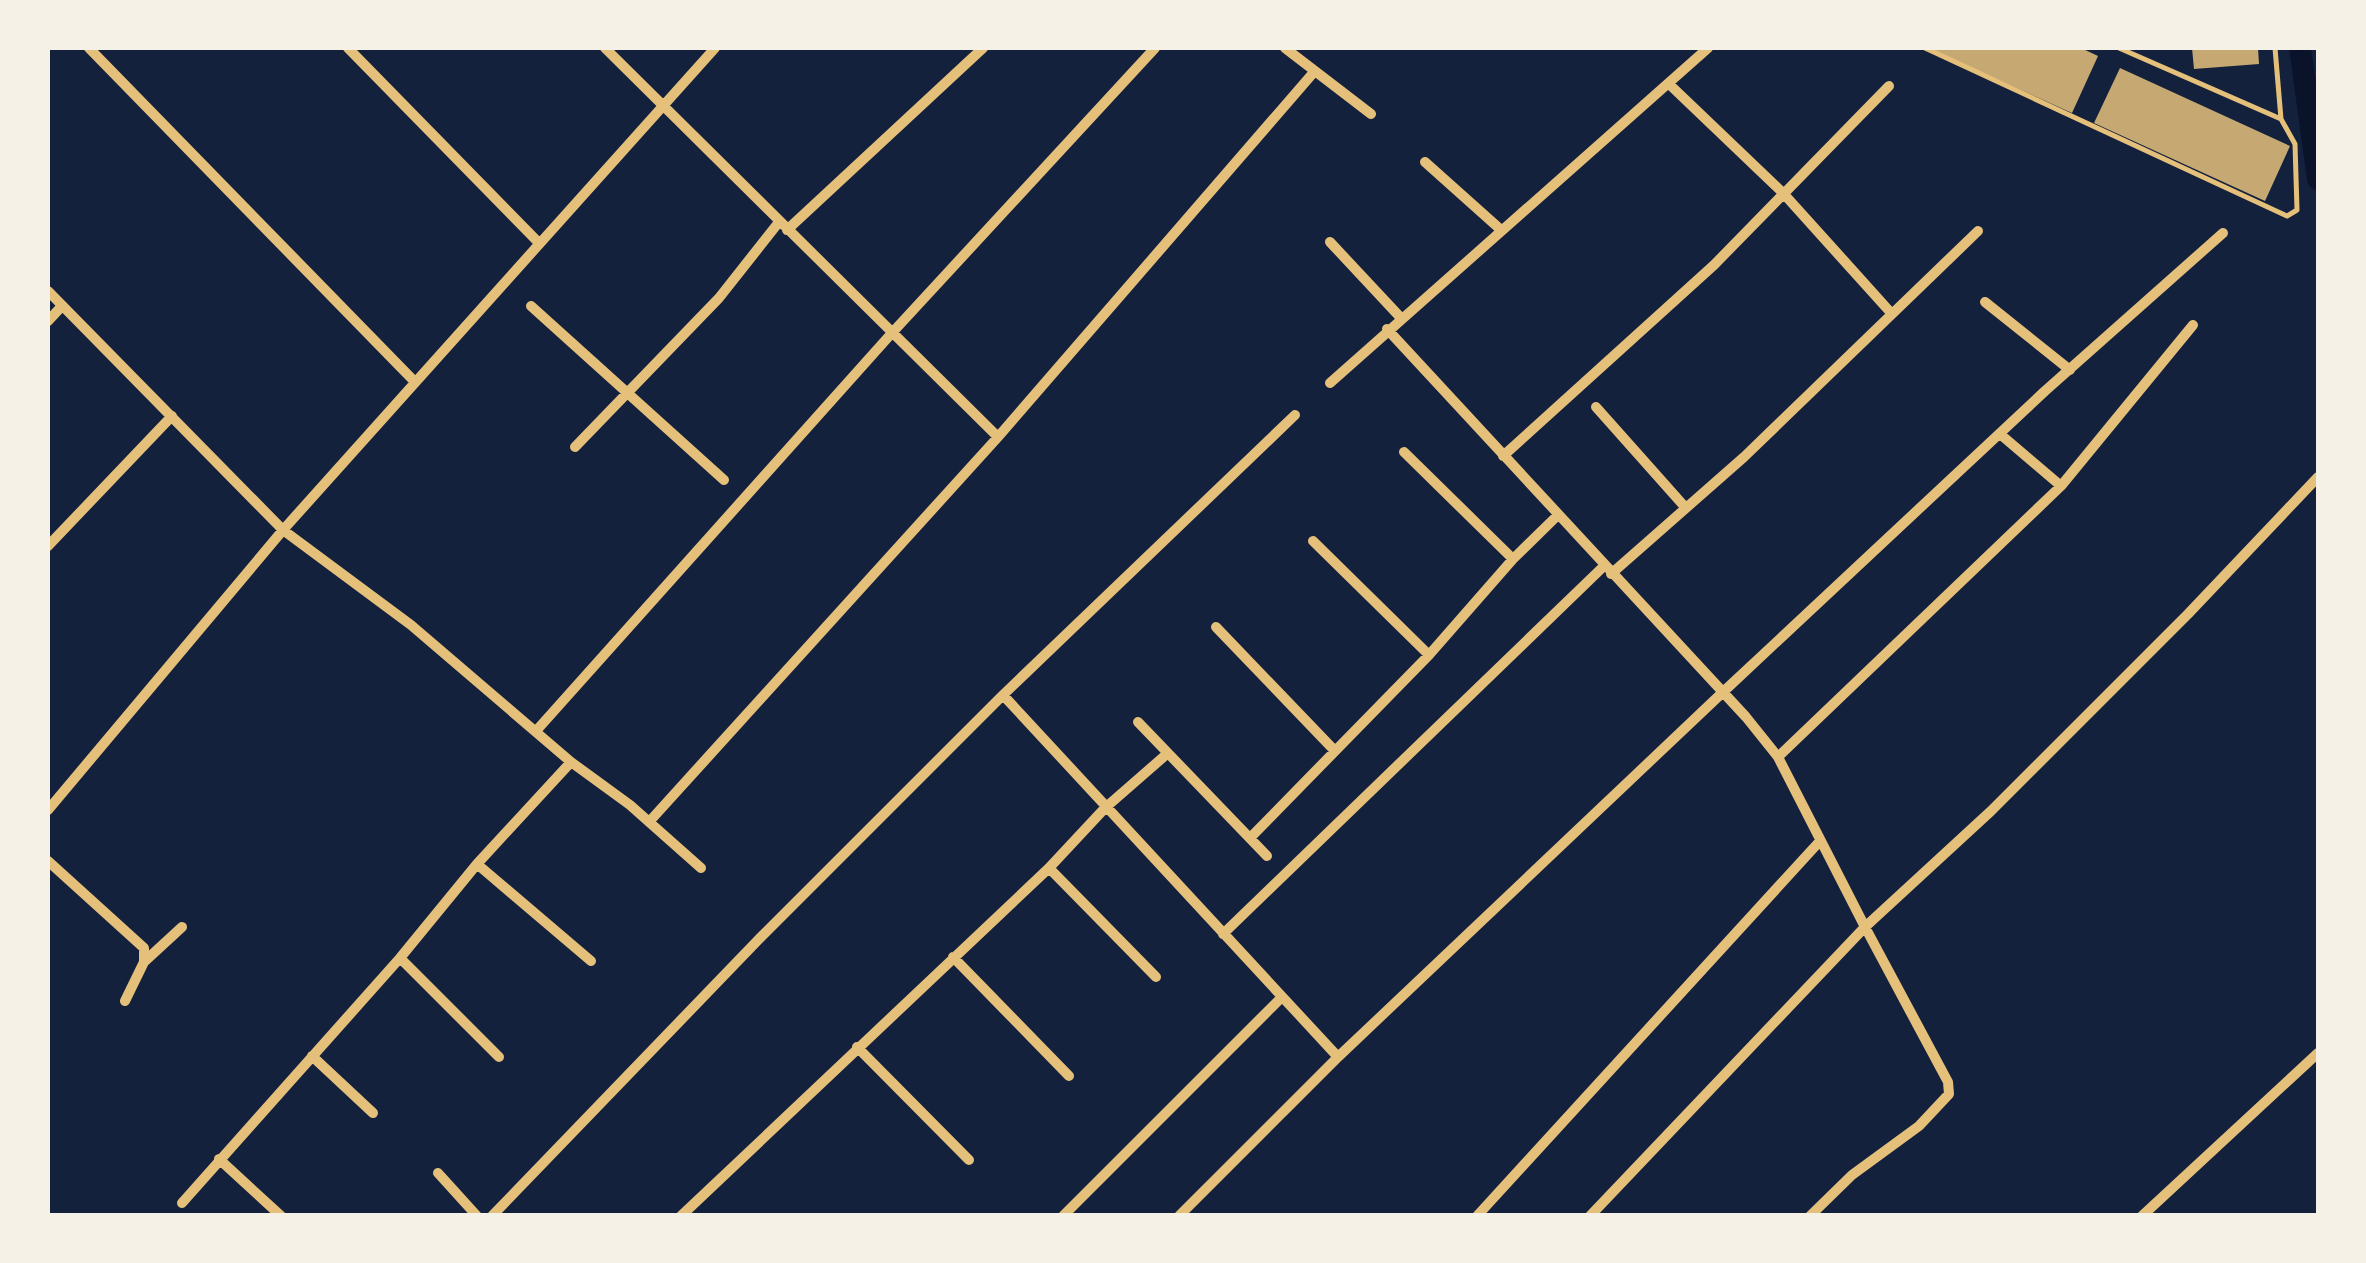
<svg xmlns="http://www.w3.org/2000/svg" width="2366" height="1263" font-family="Commissioner,sans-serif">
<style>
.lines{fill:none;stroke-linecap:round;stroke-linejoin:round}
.canal{stroke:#0b132b;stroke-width:22}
.building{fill:#c6a872}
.service{stroke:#e5c07b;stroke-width:5}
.minor{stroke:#e5c07b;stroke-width:10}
</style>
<rect width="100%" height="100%" fill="#14213d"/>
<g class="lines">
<path class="canal" d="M2300 48 2318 179"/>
</g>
<path class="building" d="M1928 48H2081L2098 56 2072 113Z
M2192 48H2258L2259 64 2194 69Z
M2120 68 2290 146 2265 201 2094 123Z"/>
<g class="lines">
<path class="service" d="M1925 48 2287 216 2297 210 2295 144 2281 119 2119 48
M2275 48 2281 119"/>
<path class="minor" d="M89 48 415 382
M348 48 539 243
M605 48 998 437
M1285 48 1371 114
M1669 84 1783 193 1892 314
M1425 162 1500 229
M787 230 983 48
M1330 242 1401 318
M48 291 283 530 411 625 571 762 630 805 701 868
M1985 302 2070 370
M531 306 724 480
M48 321 62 306
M1387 329 1746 717 1778 757 1865 927 1590 1216
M1330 383 1708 48
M1596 407 1685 507
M2000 434 2061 486
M575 447 719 298 779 222
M1404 452 1513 559
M1503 456 1714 265 1889 86
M1313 541 1429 655
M48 546 172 416
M1611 574 1744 457 1978 231
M1216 627 1335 751
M1003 695 1338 1057
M1138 722 1267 856
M536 731 891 334 1155 48
M1778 757 2061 486 2193 325
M48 810 283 530 715 48
M649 822 998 437 1314 72
M1251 837 1429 655 1513 559 1558 515
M48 861 144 948V962L125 1001
M477 864 591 961
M1049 868 1156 977
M1223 934 1604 566
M953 957 1069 1076
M400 958 499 1057
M144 962 182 927
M857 1047 969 1160
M312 1056 373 1113
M219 1159 281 1216
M438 1173 477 1216
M182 1203 400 958 477 864 571 762
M492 1216 761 937 1003 695 1295 415
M681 1216 1049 868 1105 808 1168 753
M1063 1216 1282 997
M1179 1216 1338 1057 1722 693 2045 391 2223 233
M1477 1216 1820 841
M1810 1216 1852 1175 1919 1126 1949 1094 1948 1082 1865 927 1991 811 2188 614 2318 477
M2142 1216 2318 1053"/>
</g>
<rect width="2366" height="1263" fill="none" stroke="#f6f1e7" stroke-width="100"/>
</svg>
